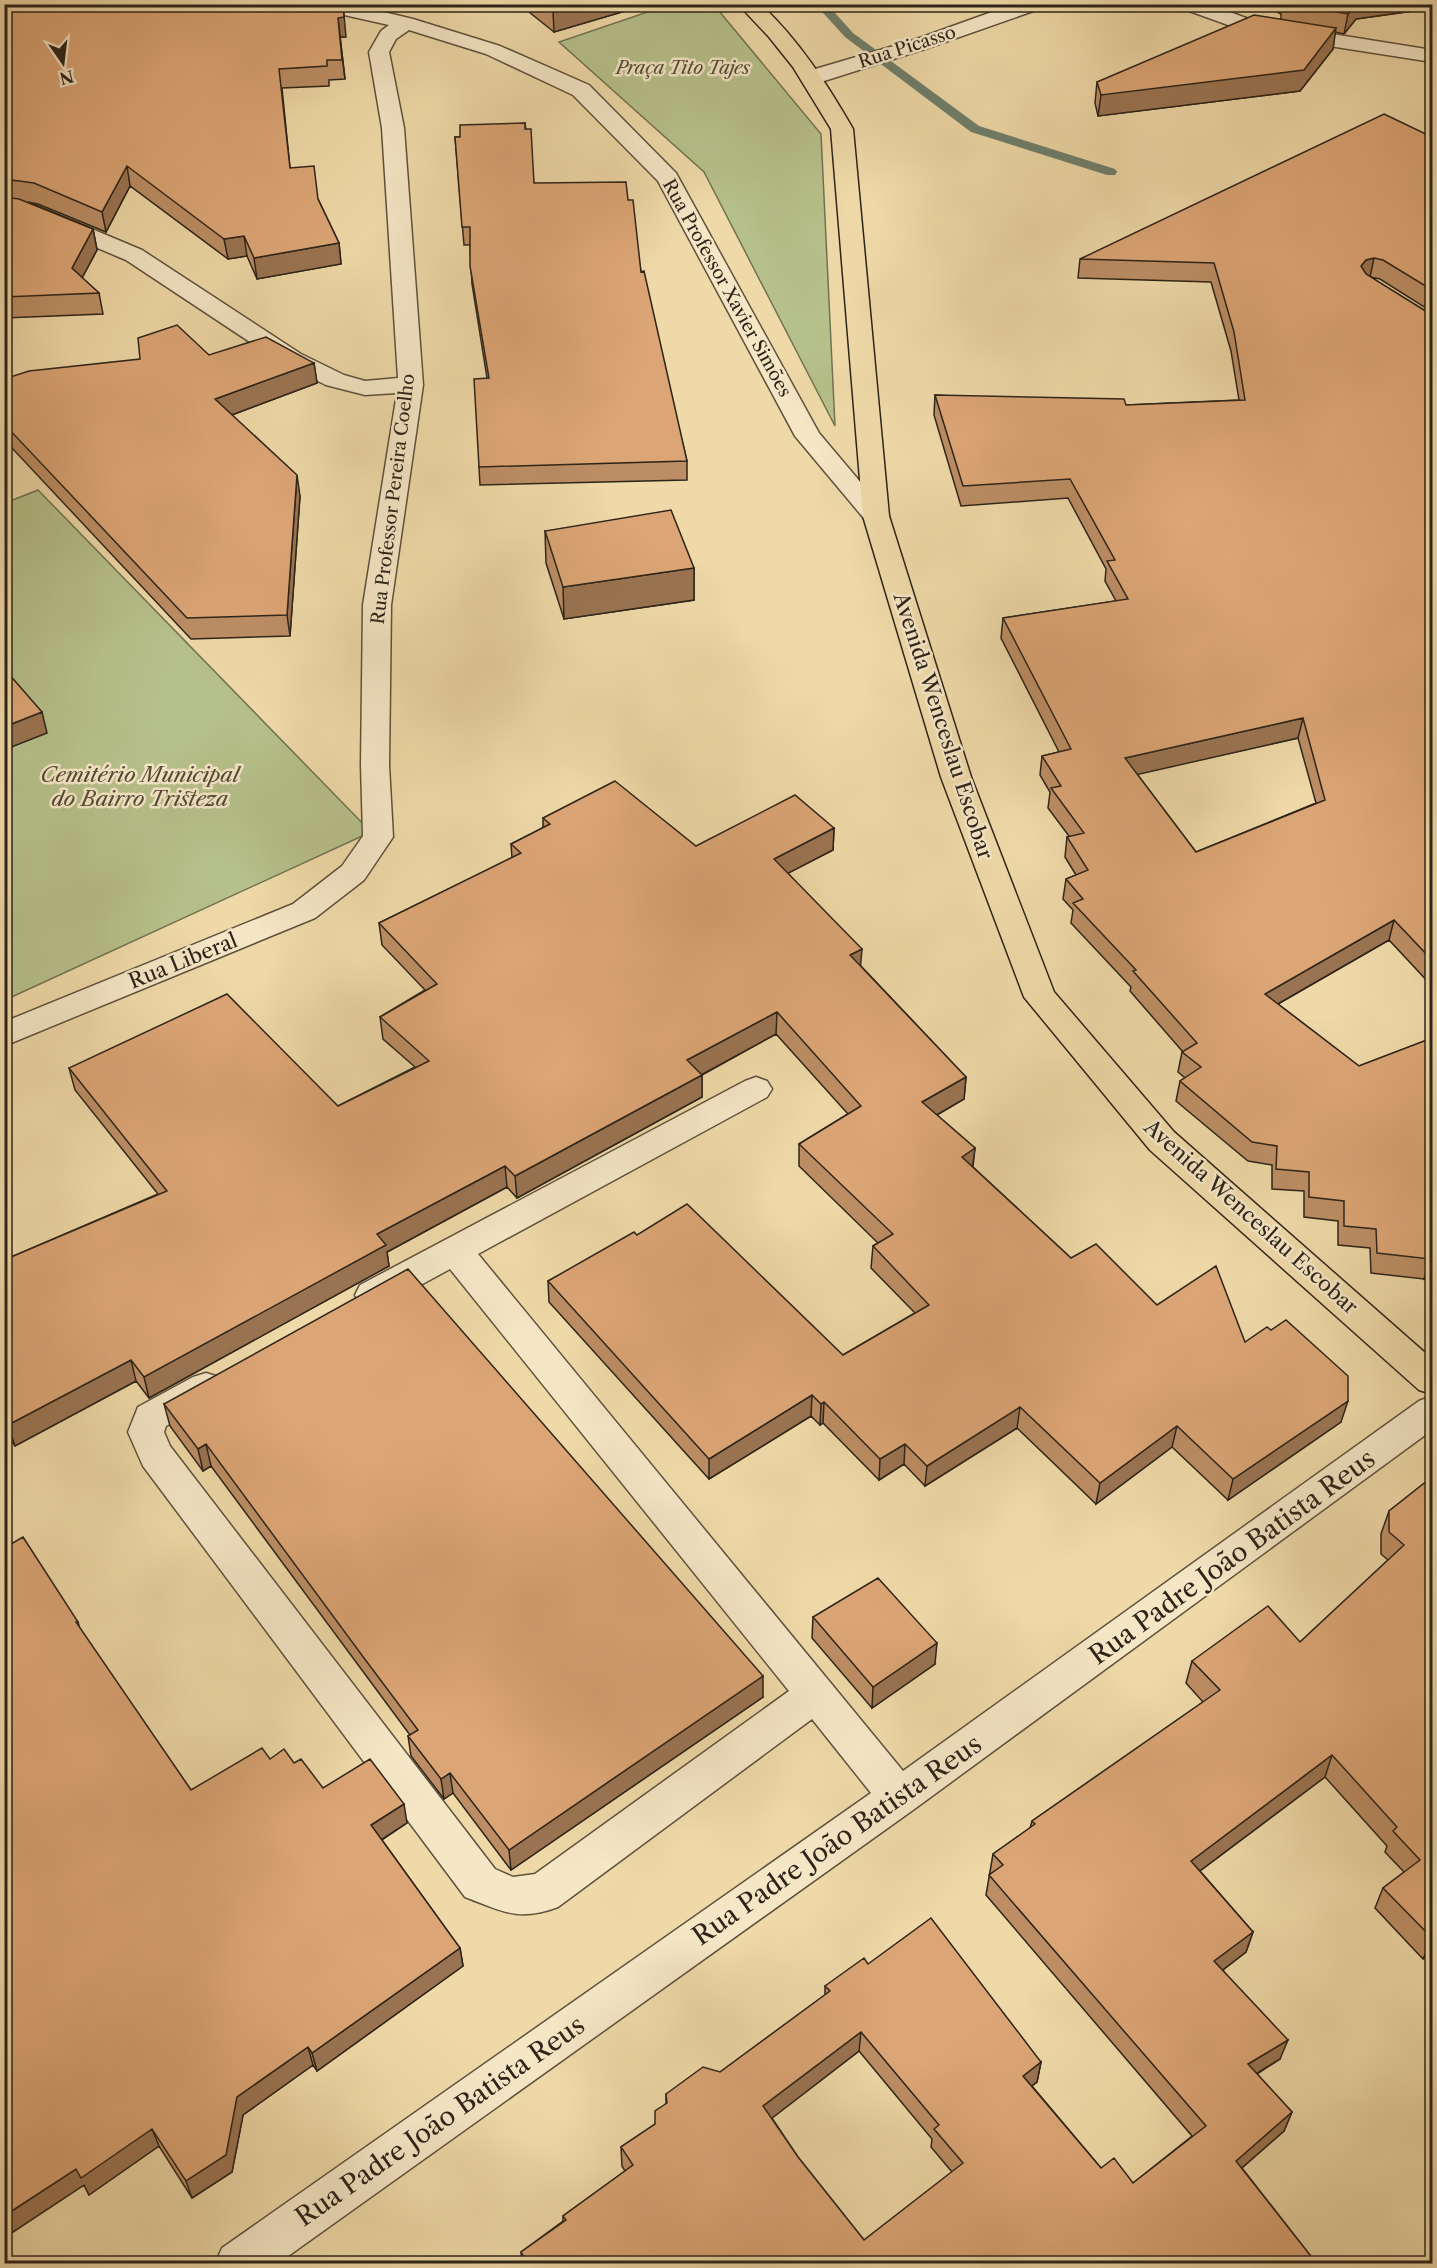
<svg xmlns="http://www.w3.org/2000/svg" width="1437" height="2268" font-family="'Libre Caslon Text',serif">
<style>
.green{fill:#b6c08a;stroke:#727252;stroke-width:1.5}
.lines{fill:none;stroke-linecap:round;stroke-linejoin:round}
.stream{fill:#6f7f6c;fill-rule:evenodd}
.minor-casing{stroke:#5e513d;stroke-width:3}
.major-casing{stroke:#2d2419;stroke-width:3}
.minor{fill:#f5e6c6;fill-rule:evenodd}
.major{fill:#efd9a8;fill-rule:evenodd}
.wall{fill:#bd8e65;stroke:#2d2419;stroke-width:1.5;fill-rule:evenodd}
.shaded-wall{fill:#9a7452;stroke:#2d2419;stroke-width:1.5}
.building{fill:#dca575;stroke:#2d2419;stroke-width:1.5;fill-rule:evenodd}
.labels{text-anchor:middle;stroke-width:5;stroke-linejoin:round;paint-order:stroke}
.far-street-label{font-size:18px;fill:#2d2419;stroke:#f5e6c6}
.far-park-label{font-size:18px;font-style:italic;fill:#4f4b35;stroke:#f5e6c6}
.street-label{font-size:21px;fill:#2d2419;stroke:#f5e6c6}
.park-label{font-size:21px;font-style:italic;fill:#4f4b35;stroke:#f5e6c6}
.near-street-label{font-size:26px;fill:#2d2419;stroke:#f5e6c6}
</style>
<rect width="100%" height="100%" fill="#efd9a8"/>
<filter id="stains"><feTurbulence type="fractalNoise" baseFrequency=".00333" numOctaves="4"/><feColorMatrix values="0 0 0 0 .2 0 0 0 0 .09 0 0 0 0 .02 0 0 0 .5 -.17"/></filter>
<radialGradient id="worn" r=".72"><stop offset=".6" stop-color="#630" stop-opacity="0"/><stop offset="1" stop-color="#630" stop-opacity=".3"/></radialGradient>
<path class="green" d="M668 5H714L821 134 835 426 704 172 559 42Z
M38 490 371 832 5 1000V503Z"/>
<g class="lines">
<path class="stream" d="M815 4H827L853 33 979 126 1115 169 1117 172 1115 175H1107L971 132 845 37Z"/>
<g class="minor-casing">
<path id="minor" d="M310 4H350L413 19 500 46 589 85 676 173 819 433 889 516 885 522 876 524 867 522 795 436 658 181 573 95 486 54 409 30 396 39 389 52 404 128 423 385 391 605 389 765 393 837 364 880 315 918 4 1046V1022L293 904 342 866 363 836 361 765 363 605 397 393 365 395 326 385 283 364 126 260 24 217 4 215V201L37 206 142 250 301 354 344 375 365 381 398 378 382 128 369 52 381 31 389 25 313 8Z
M1014 4H1045L1042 8 928 48 821 82 813 83 805 82 802 77 805 72 914 40Z
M1178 4H1208L1257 22 1432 50V62L1253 34 1181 8Z
M756 1077 767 1081 772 1089 767 1097 478 1254 903 1771 1419 1401 1432 1396V1430L913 1810 277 2264H215L222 2248 871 1793 812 1719 558 1907C518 1922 502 1911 465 1897L143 1466 128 1432 138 1407 193 1377 206 1373 219 1377 224 1387 219 1397 166 1426 164 1432 170 1446 495 1869 513 1877 535 1874 789 1691 450 1269 384 1305 372 1309 360 1305 355 1295 360 1285 745 1081Z"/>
</g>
<g class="major-casing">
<path id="major" d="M738 4H760C799 40 827 84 853 129L889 516 971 777 1054 992 1174 1132 1432 1359V1394L1419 1390 1150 1150 1024 997 941 777 863 516 831 129 793 67 769 37Z"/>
</g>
<use href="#minor" class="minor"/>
<use href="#major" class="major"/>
</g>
<path class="wall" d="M4 4 346 37H340L345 79 329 80V86L282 88 290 168 318 199 339 243 341 264 257 279 247 256 228 259 130 186 106 232 38 204 28 202 93 229 97 250 82 278 99 293 103 314 4 318Z
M519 4H649L554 32Z
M1262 4H1421L1420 10 1356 19 1344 34 1335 32 1333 49 1300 91 1098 116 1095 103 1097 82 1281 19V14Z
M525 123 534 183 628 200 641 272 687 461V480L480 485 479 467 487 378 472 284 470 245H464L455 137H460Z
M1432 137V312L1380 279 1370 277 1427 312 1432 313V986L1389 940 1278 1004 1359 1066 1432 1038V1275L1424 1279 1371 1273 1370 1248 1338 1245V1221L1304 1217V1191L1272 1189V1165L1248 1161 1176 1101 1180 1081 1185 1078 1178 1072 1182 1052H1183L1130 991 1131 987 1071 923 1073 910 1063 899 1066 879 1076 875 1065 857 1067 837 1069 836 1048 808 1050 792 1040 775 1042 756 1059 752 1001 638 1003 618 1116 601 1105 581 1106 569 1068 498 961 506 934 415 935 395 1126 405 1239 400 1231 351 1211 282 1078 278 1080 259ZM1298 738 1316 803 1196 852 1137 774Z
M209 355 314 363 317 383 232 415 300 496 290 636 191 639 12 448 4 450V379Z
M545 531 694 568V600L564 619 546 563Z
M543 818 696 846 834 828 833 850 788 873 861 966 966 1077 964 1099 937 1115 975 1148 973 1167 1071 1258 1157 1305 1245 1342 1341 1422 1228 1500 1172 1447 1096 1504 1017 1428 925 1486 904 1464 879 1480 823 1423 820 1425 811 1416 709 1479 549 1302 548 1281 637 1235 843 1355 915 1313 871 1268 873 1246 878 1243 799 1166V1144L848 1114 776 1034 702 1075V1097L517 1198 507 1187 387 1252 389 1266 149 1398 136 1381 15 1446 4 1430V1260L158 1194 75 1090 69 1068 338 1106 415 1067 383 1039 380 1017 425 990 382 945 379 923 512 858 511 844 543 828Z
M164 1404 763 1697 511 1870 453 1793 444 1799 411 1756 408 1736 410 1735 211 1466 203 1471 170 1426Z
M1432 1477V1952L1423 1959 1375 1908 1383 1888 1404 1872 1385 1852 1387 1846 1325 1777 1200 1871 1253 1932 1246 1952 1223 1970 1280 2059 1257 2074 1292 2112 1284 2131 1242 2168 1317 2264H522L521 2252 563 2221V2216L625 2171 622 2166 621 2147 655 2124 666 2103V2094L720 2072 825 1995V1986L868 1964 1041 2062 1037 2082 1032 2086 1101 2168 1133 2183 1192 2136 986 1895 993 1854 1030 1828 1032 1821 1203 1702 1186 1683 1192 1661 1300 1642 1388 1560 1381 1554V1534L1389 1511ZM859 2051 932 2139 931 2147 952 2172 864 2240 798 2157 772 2118Z
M4 1548 78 1622 80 1629 191 1790 270 1759 294 1763 323 1788 407 1823 382 1840 460 1948 463 1966 317 2071 313 2065 243 2115 232 2172 192 2198 159 2146 89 2195 84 2185Z
M813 1617 935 1664 872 1708 812 1638Z"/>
<path class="shaded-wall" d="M343 4 346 37H340L345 79 338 18Z
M579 4H649L554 32 553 12Z
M1355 4H1421L1420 10 1356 19 1344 34 1348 14Z
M1336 28 1333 49 1300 91 1098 116 1101 95Z
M127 166 130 186 106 232 102 212Z
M93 229 97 250 76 289 72 268Z
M244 236 247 256 228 259 224 239Z
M339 243 341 264 257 279 254 258Z
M1374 258 1370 277 1362 279 1361 266 1366 260Z
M314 363 317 383 218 420 215 399Z
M7 427 12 448 4 450V428Z
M297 475 300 496 290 636 287 615Z
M694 568V600L564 619 563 587Z
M42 712 47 733 4 750V727Z
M1303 718 1298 738 1122 778 1125 758Z
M834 828 833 850 773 881 774 859Z
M1394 920 1389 940 1260 1014 1265 994Z
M862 949 860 971 850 955Z
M777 1012 776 1034 688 1082 687 1060Z
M702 1075V1097L517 1198 515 1176Z
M966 1077 964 1099 921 1124 922 1102Z
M975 1148 972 1170 962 1157Z
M505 1166 507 1187 387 1252 389 1266 149 1398 144 1377 377 1234Z
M1432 1258V1275L1424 1279 1430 1259Z
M131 1360 136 1381 15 1446 8 1425Z
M812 1395 811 1416 709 1479V1459Z
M1348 1401 1341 1422 1228 1500 1233 1479Z
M824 1402 823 1423 820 1425 821 1404Z
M1020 1407 1017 1428 925 1486 927 1466Z
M1177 1426 1172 1447 1096 1504 1100 1483Z
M206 1444 211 1466 203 1471 198 1449Z
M905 1444 904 1464 879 1480 880 1459Z
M937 1643 935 1664 872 1708 873 1687Z
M763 1676V1697L511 1870 509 1850Z
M1332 1755 1325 1777 1185 1882 1191 1861Z
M450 1773 453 1793 444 1799 441 1779Z
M404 1804 407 1823 375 1844 371 1825Z
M1253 1932 1246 1952 1208 1981 1214 1961Z
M1432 1938V1952L1423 1959Z
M460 1948 463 1966 317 2071 312 2053Z
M861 2032 859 2051 763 2125V2106Z
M1288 2040 1280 2059 1241 2083 1248 2064Z
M308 2047 313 2065 243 2115 232 2172 192 2198 186 2181 237 2097Z
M1041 2062 1037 2082 1019 2095 1023 2076Z
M1292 2112 1284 2131 1229 2179 1236 2161Z
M152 2129 159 2146 89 2195 84 2185 4 2238V2216L76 2169Z"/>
<path class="building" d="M4 4H343L344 17 338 18 342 60H327V66L279 69 290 168 314 166 318 199 339 243 254 258 244 236 224 239 127 166 102 212 34 183 4 179Z
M543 4H579L553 12Z
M1288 4H1355L1348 14Z
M1254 15 1336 28 1304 70 1101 95 1097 82Z
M1384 114 1432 137V290L1383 260 1374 258 1366 260 1361 266 1366 274 1427 312 1432 313V960L1394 920 1265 994 1359 1066 1432 1038V1258L1430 1259 1377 1253 1376 1229 1344 1226V1201L1309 1197V1172L1276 1169 1277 1146 1252 1142 1180 1081 1201 1067 1182 1052 1197 1043 1133 971 1136 970 1073 903 1083 899 1066 879 1088 870 1067 837 1084 833 1051 788 1061 786 1042 756 1071 749 1003 618 1128 599 1107 561 1115 560 1070 479 963 486 935 395 1124 399 1126 405 1245 400 1234 332 1214 263 1080 259ZM1303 718 1325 800 1196 852 1125 758Z
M525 123V129H531L534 183 626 182 628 200H633L641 272 644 271 687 461 479 467 474 379 489 378 470 266V227H462L455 137H460V125Z
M4 197 19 199 93 229 72 268 99 293 4 297Z
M177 325 209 355 266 337 314 363 215 399 297 475 287 615 187 618 7 427 4 428V379L29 371 140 359 138 338Z
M671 510 694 568 563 587 545 531Z
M8 673 42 712 4 727V674Z
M615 781 696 846 795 795 834 828 774 859 862 949 850 955 966 1077 922 1102 975 1148 962 1157 1071 1258 1096 1244 1157 1305 1216 1266 1245 1342 1267 1327 1271 1330 1286 1320 1348 1376V1401L1233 1479 1177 1426 1100 1483 1020 1407 927 1466 905 1444 880 1459 824 1402 821 1404 812 1395 709 1459 548 1281 634 1232 637 1235 687 1204 843 1355 929 1305 873 1246 893 1234 799 1144 861 1106 777 1012 687 1060 702 1075 515 1176 505 1166 377 1234 386 1245 144 1377 131 1360 8 1425 4 1420V1260L167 1191 69 1068 227 994 338 1106 429 1061 380 1017 437 984 379 923 521 853 511 844 550 824 543 818Z
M408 1269 763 1676 509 1850 450 1773 441 1779 408 1736 418 1730 364 1658 206 1444 198 1449 164 1404Z
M1432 1477V1938L1383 1888 1420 1860 1393 1831 1397 1827 1332 1755 1191 1861 1253 1932 1214 1961 1288 2040 1248 2064 1292 2112 1236 2161 1317 2264H528L521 2252 566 2220 563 2216 633 2165 621 2147 655 2124V2111L667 2103 666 2094 703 2067 720 2072 830 1991 825 1986 864 1958 868 1964 931 1918 1041 2062 1023 2076 1101 2168 1114 2158 1133 2183 1206 2126 989 1875 1003 1865 993 1854 1035 1824 1032 1821 1220 1690 1192 1661 1268 1606 1300 1642 1404 1545 1389 1532V1511ZM861 2032 939 2125 934 2129 963 2163 864 2240 798 2157 763 2106Z
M23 1537 78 1622H76L191 1790 262 1748 270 1759 284 1749 294 1763 301 1759 323 1788 370 1759 404 1804 371 1825 460 1948 312 2053 308 2047 237 2097 226 2155 186 2181 152 2129 81 2178 76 2169 4 2216V1548Z
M878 1578 937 1643 873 1687 813 1617Z
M1416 2259 1420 2264H1411Z"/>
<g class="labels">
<g class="far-street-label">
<text transform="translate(907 47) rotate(-18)" y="6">Rua Picasso</text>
<text transform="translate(727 288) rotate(61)" y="6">Rua Professor Xavier Simões</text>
<text transform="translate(393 499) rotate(-83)" y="6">Rua Professor Pereira Coelho</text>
</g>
<g class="far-park-label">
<text x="683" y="74">Praça Tito Tajes</text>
</g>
<g class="street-label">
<text transform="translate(943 726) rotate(72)" y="7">Avenida Wenceslau Escobar</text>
<text transform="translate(183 961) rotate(-22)" y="7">Rua Liberal</text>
<text transform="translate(1251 1217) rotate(42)" y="7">Avenida Wenceslau Escobar</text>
</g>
<g class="park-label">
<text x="140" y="782">Cemitério Municipal<tspan x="140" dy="24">do Bairro Tristeza</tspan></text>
</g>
<g class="near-street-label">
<text transform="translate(1232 1557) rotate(-36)" y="9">Rua Padre João Batista Reus</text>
<text transform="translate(837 1840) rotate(-35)" y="9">Rua Padre João Batista Reus</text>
<text transform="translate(440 2121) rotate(-35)" y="9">Rua Padre João Batista Reus</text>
</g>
</g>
<rect width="1437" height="2268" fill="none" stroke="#efd9a8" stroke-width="24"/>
<rect x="6" y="6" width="1425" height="2256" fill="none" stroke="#2d2419" stroke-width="3"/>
<rect x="12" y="12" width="1413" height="2244" fill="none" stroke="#2d2419" stroke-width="1.5"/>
<g transform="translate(63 63) rotate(166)" stroke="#f5e6c6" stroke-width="4.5" paint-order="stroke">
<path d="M0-4.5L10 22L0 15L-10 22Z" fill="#2d2419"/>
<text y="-9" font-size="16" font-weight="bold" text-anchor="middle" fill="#2d2419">N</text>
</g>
<rect width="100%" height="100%" filter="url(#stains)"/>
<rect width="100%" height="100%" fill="url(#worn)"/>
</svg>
